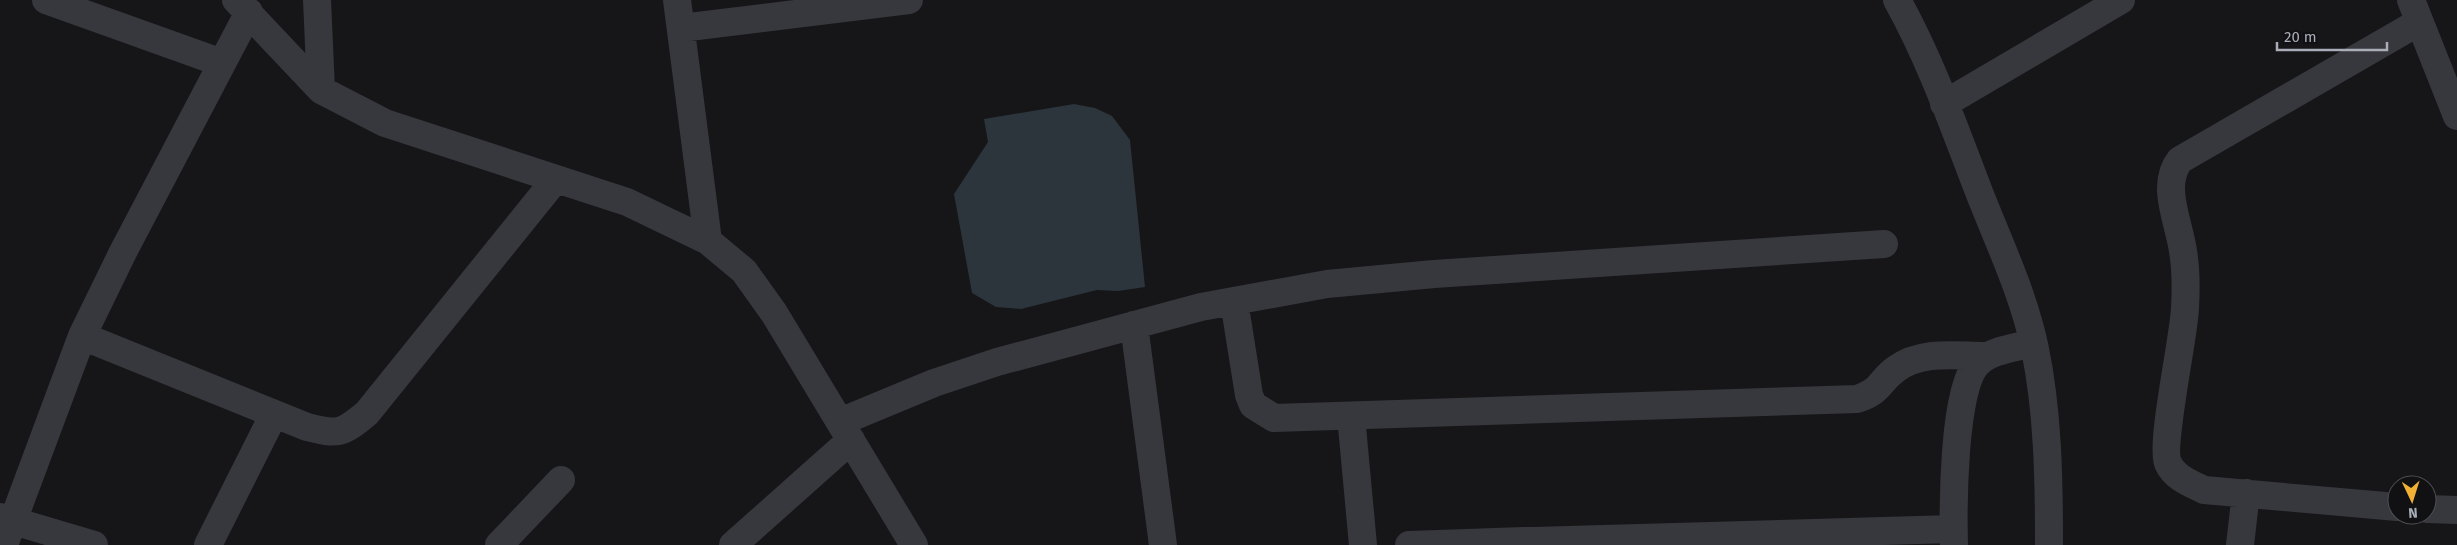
<svg xmlns="http://www.w3.org/2000/svg" width="2457" height="545" font-family="'Fira Sans',sans-serif">
<style>
.water{fill:#2c353c}
.lines{fill:none;stroke-linecap:round;stroke-linejoin:round}
.minor{stroke:#37383d;stroke-width:28}
</style>
<rect width="100%" height="100%" fill="#161618"/>
<path class="water" d="M1074 104 1095 108 1112 116 1130 140 1145 287 1118 291 1097 290 1021 309 996 307 972 293 954 194 988 142 984 119Z"/>
<g class="lines">
<path class="minor" d="M46 0 222 63
M236 0 321 90 385 123 627 202 708 241 744 271 774 313 914 545
M317 0 321 90
M677 0 708 241
M1897 0C1931 61 1954 127 1979 192 1999 243 2024 295 2035 349 2048 413 2049 479 2049 545
M2411 0 2457 116
M681 28 909 0
M1944 104 2121 0
M1234 301 1249 395 1253 405 1274 418 1857 399C1882 391 1879 381 1896 369 1922 350 1956 356 1986 356
M1134 325 1163 545
M82 336 307 427C338 435 342 434 367 413L555 180
M1351 416 1363 545
M840 422 934 383 997 362 1201 307 1327 284 1434 274 1884 244
M2397 507 2204 490C2190 483 2175 478 2168 463 2160 445 2184 337 2185 308 2186 290 2186 269 2183 251 2179 222 2160 185 2180 160L2419 22
M2427 509 2457 510
M0 517 94 545
M1533 541 1953 529
M4 545 82 336 123 252 249 12
M208 545 274 414
M499 545 561 480
M733 545 851 440
M1409 545 1524 541H1533L1539 545
M1954 545C1953 509 1953 389 1977 364 1990 350 2015 348 2033 343
M2240 545 2246 493"/>
</g>
<g transform="translate(2412 500) rotate(176)"><circle r="24" fill="#111113" stroke="#4d4f55"/>
<path d="M0-4L9 19L0 12L-9 19Z" fill="#f2b134"/>
<text y="-8" font-size="14" font-weight="bold" text-anchor="middle" fill="#a8adb8">N</text>
</g>
<path d="M2277 42v8h110v-8" fill="none" stroke="#a8adb8" stroke-width="2.5"/>
<text x="2284" y="42" font-size="15" fill="#a8adb8" stroke="#111113" stroke-width="4" paint-order="stroke">20 m</text>
</svg>
